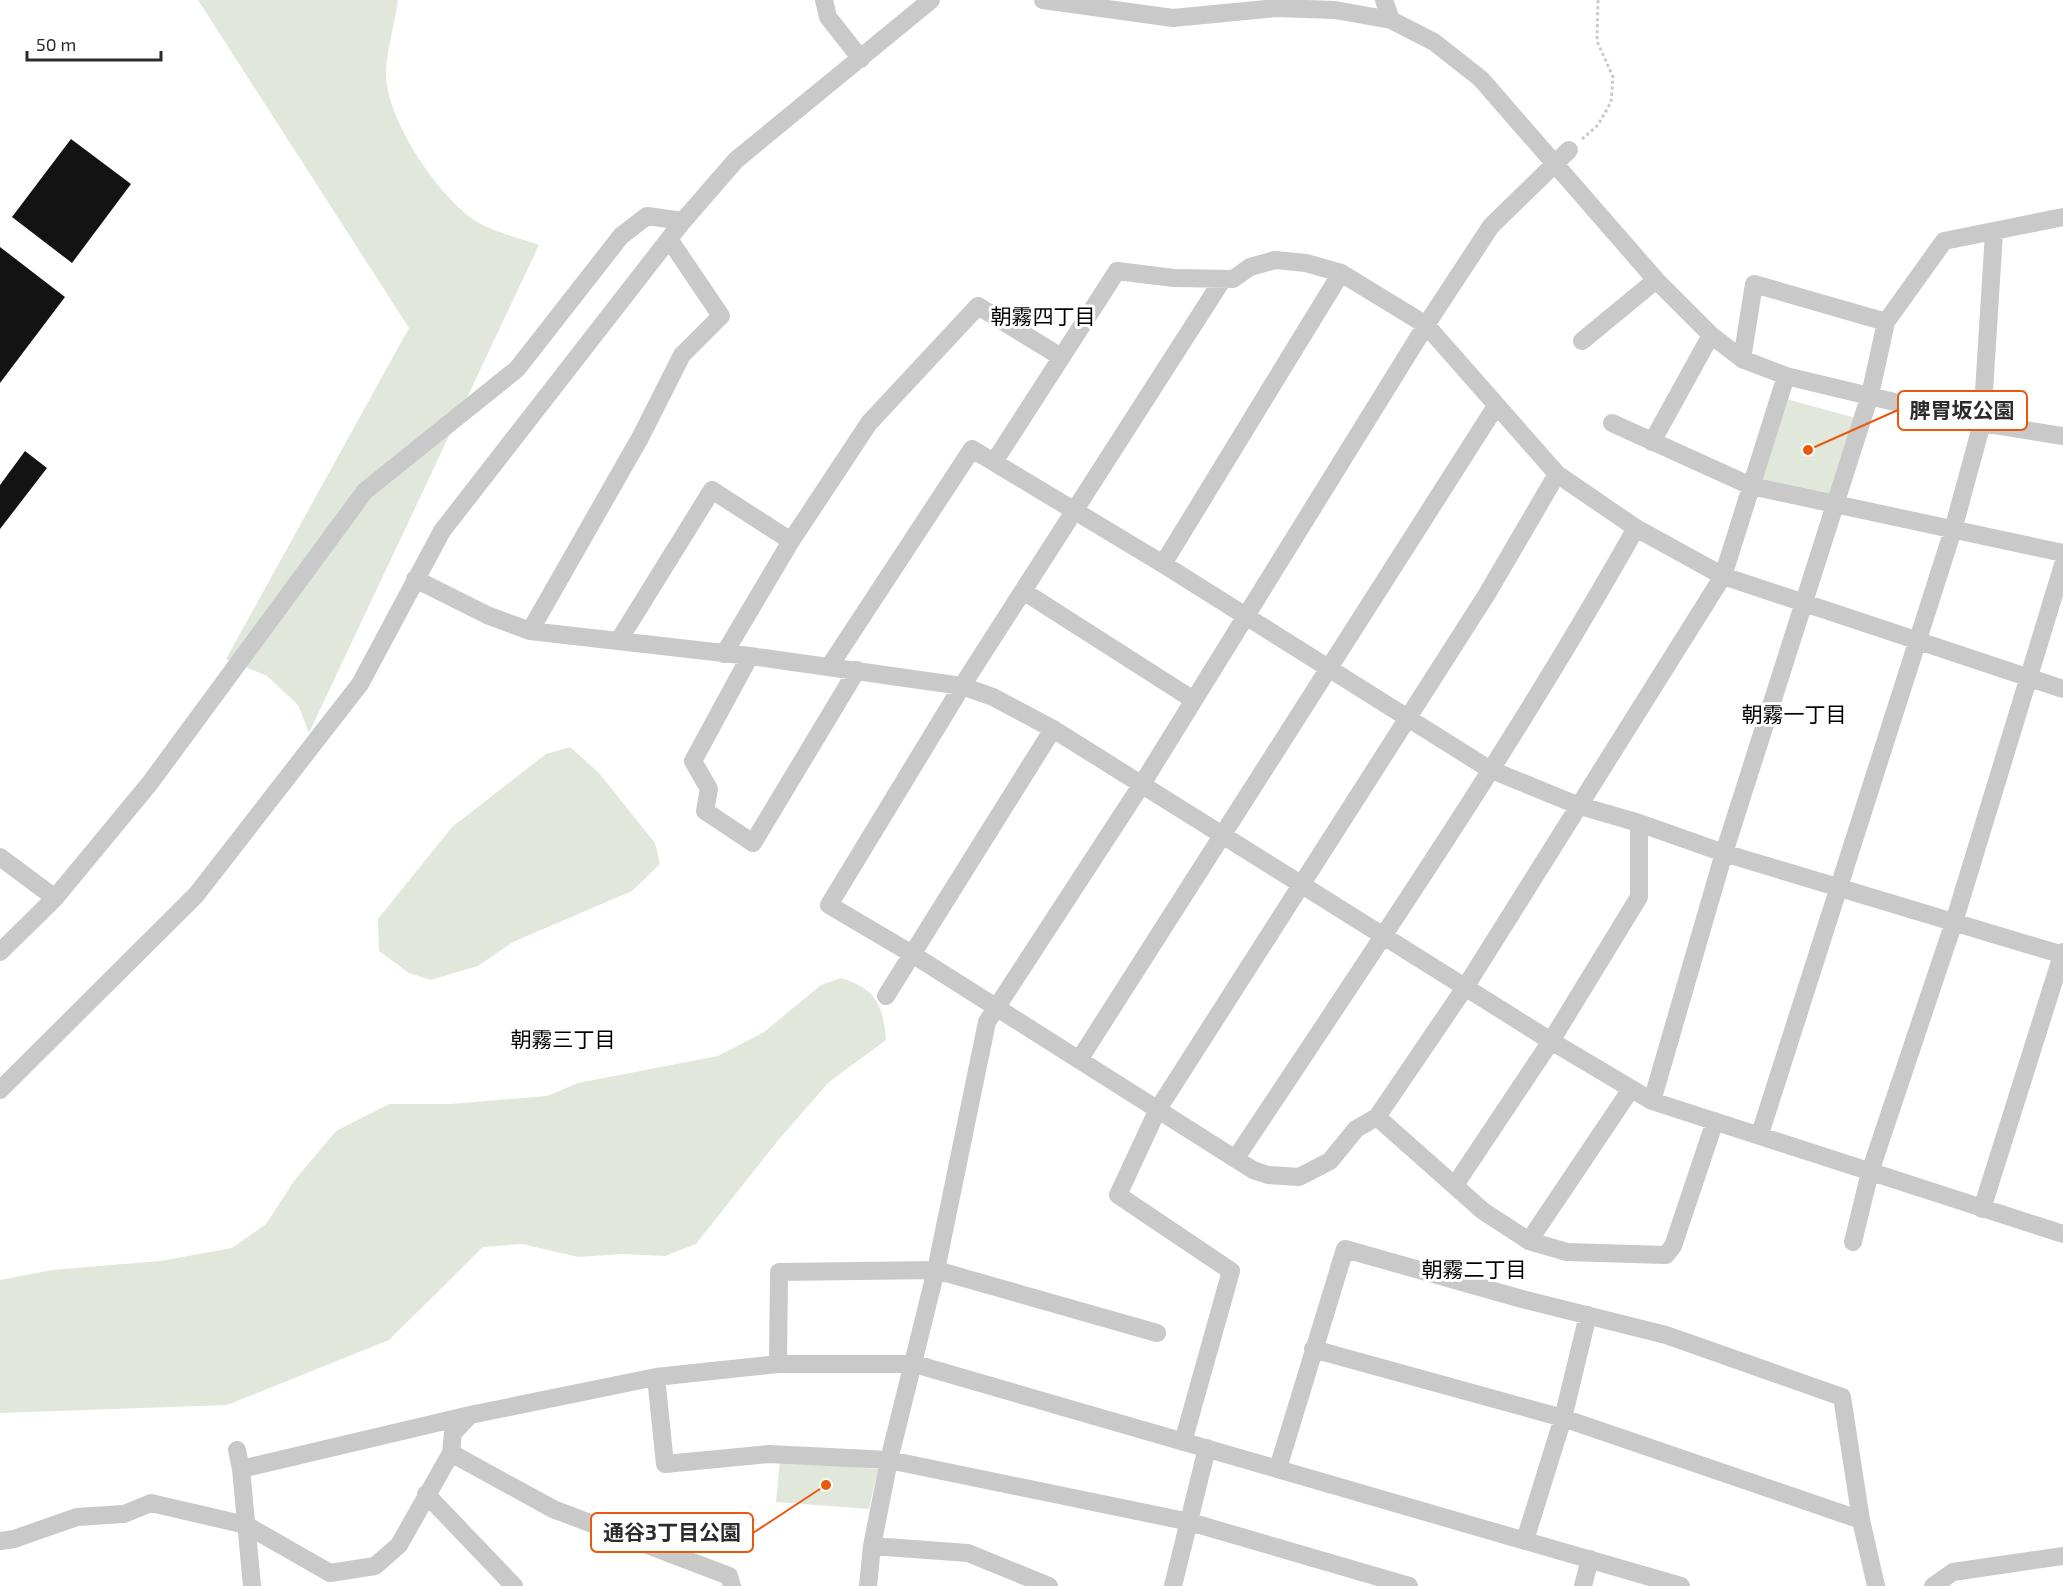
<svg xmlns="http://www.w3.org/2000/svg" width="2063" height="1586" font-family="'Exo 2','Noto Sans JP',sans-serif">
<style>
.green{fill:#e1e8db}
.building{fill:#131313}
.lines{fill:none;stroke-linecap:round;stroke-linejoin:round}
.path{stroke:#c9c9c9;stroke-width:3;stroke-dasharray:3 3;stroke-linecap:butt}
.minor{stroke:#c9c9c9;stroke-width:18}
.labels{text-anchor:middle;stroke-width:6;stroke-linejoin:round;paint-order:stroke}
.neighbourhood-label{font-size:21px;fill:#000;stroke:#fff}
.leader{fill:none;stroke:#e8590c;stroke-width:2}
.callout-dot{fill:#e8590c;stroke:#fff;stroke-width:2}
.callout{fill:#fff;stroke:#e8590c;stroke-width:2}
.callout-label{font-size:21px;text-anchor:middle;font-weight:bold;fill:#2c2c2c}
</style>
<rect width="100%" height="100%" fill="#fff"/>
<path class="green" d="M198 0H398C395 23 387 48 386 72 385 119 440 200 479 223 497 233 520 238 539 245L309 733 298 705 267 676 226 659 409 328Z
M1786 399 1856 418 1831 499 1759 481Z
M570 747 599 773 655 843 660 864 632 891 513 942 478 966 431 980 409 973 379 951 378 919 452 827 546 754Z
M841 978C876 989 883 1004 886 1040L829 1082 780 1138 696 1244 665 1256 622 1254 578 1257 522 1244 483 1247 389 1340 227 1405 0 1413V1280L52 1270 160 1261 232 1248 266 1224 294 1181 336 1131 389 1104H450L547 1096 578 1083 718 1056 764 1032 821 985Z
M780 1461 878 1469 869 1509 776 1502Z"/>
<path class="building" d="M71 139 131 184 72 263 12 217Z
M0 247 65 297 0 383Z
M25 451 47 468 0 529V485Z"/>
<g class="lines">
<path class="path" d="M1582 139 1598 125 1611 102 1613 77 1597 41 1598 0"/>
<path class="minor" d="M824 0 828 17 861 59
M1043 0 1173 18 1276 8 1335 10 1391 20 1434 42 1481 79 1656 280 1711 335 1742 359 1786 376 1982 423 2063 436
M1384 0 1391 20
M1223 279 962 686 829 905 912 954 1253 1170 1268 1175 1299 1177 1330 1161 1356 1129 1377 1117 1466 986 1723 576 1786 376
M1582 341 1656 280
M1742 359 1754 284 1886 322 1944 241 2063 217
M1612 423 1751 486 2063 553
M1652 442 1711 335
M994 462 1117 271 1174 278 1233 279 1250 267 1275 260 1306 263 1341 273 1426 325 1557 474 1636 528 1723 576 2063 689
M1163 564 1341 273
M415 579 487 615 530 631 750 656 962 686 993 697 1053 729 1551 1041 1652 1101 2063 1234
M1023 591 1192 699
M530 631 640 438 682 355 721 316 669 239
M619 640 712 490 791 541
M724 654 791 541 869 423 978 306 1061 357
M750 656 693 761 709 789 705 811 753 843 857 670
M829 667 972 449 1163 564 1489 769 1577 805 1639 823 1724 853 2063 955
M0 857 55 898
M0 952 55 898 150 783 365 491 517 369 621 236 647 216 683 221
M886 996 1053 729
M1079 1060 1496 406
M0 1090 196 895 360 684 442 531 683 221 736 160 931 0
M1652 1101 1724 853 1870 395 1886 322
M1377 1117 1483 1211 1529 1241 1567 1252 1666 1255 1673 1246 1715 1121
M1760 1134 1953 530 1982 423 1994 233
M1236 1158C1373 951 1514 745 1636 528
M1455 1185 1551 1041 1639 897V823
M1982 1209 2063 952
M1529 1241 1631 1089
M1853 1242 1870 1172 1954 922 2063 565
M1313 1349 1563 1418 1861 1520
M778 1364 779 1272 936 1270 1157 1333
M656 1377 665 1464 769 1454 889 1460 1190 1522 1409 1586
M1183 1442 1231 1271 1118 1195 1158 1109 1487 594 1557 474
M237 1450 241 1469 252 1586
M451 1453 553 1509 729 1576 732 1586
M1278 1468 1345 1249 1522 1299 1666 1335 1842 1397 1861 1520 1876 1586
M241 1469 470 1415
M426 1494 514 1586
M1525 1540 1563 1418 1588 1315
M0 1541 14 1539 77 1517 124 1514 151 1503 246 1525 330 1573 375 1566 399 1545 451 1453 453 1433 470 1415 656 1377 778 1364H915L1681 1586
M872 1546 968 1553 1049 1586
M868 1586 872 1546 889 1460 936 1270 987 1022 1142 784 1426 325 1491 226 1569 150
M1173 1586 1207 1448
M1583 1586 1590 1559
M1933 1586 1953 1572 2063 1556"/>
</g>
<g class="labels">
<g class="neighbourhood-label">
<text x="1043" y="324">朝霧四丁目</text>
<text x="1794" y="722">朝霧一丁目</text>
<text x="563" y="1047">朝霧三丁目</text>
<text x="1474" y="1277">朝霧二丁目</text>
</g>
</g>
<path class="leader" d="M1808 450L1898 410M826 1485L753 1533"/>
<g class="callout-dot">
<circle cx="1808" cy="450" r="6"/>
<circle cx="826" cy="1485" r="6"/>
</g>
<g class="callout">
<rect x="1898" y="391" width="129" height="39" rx="6"/>
<rect x="591" y="1513" width="162" height="39" rx="6"/>
</g>
<g class="callout-label">
<text x="1962" y="418">脾胃坂公園</text>
<text x="672" y="1540">通谷3丁目公園</text>
</g>
<path d="M27 51v9h134v-9" fill="none" stroke="#2c2c2c" stroke-width="3"/>
<text x="36" y="51" font-size="18" fill="#2c2c2c" stroke="#ffffff" stroke-width="4.5" paint-order="stroke">50 m</text>
</svg>
